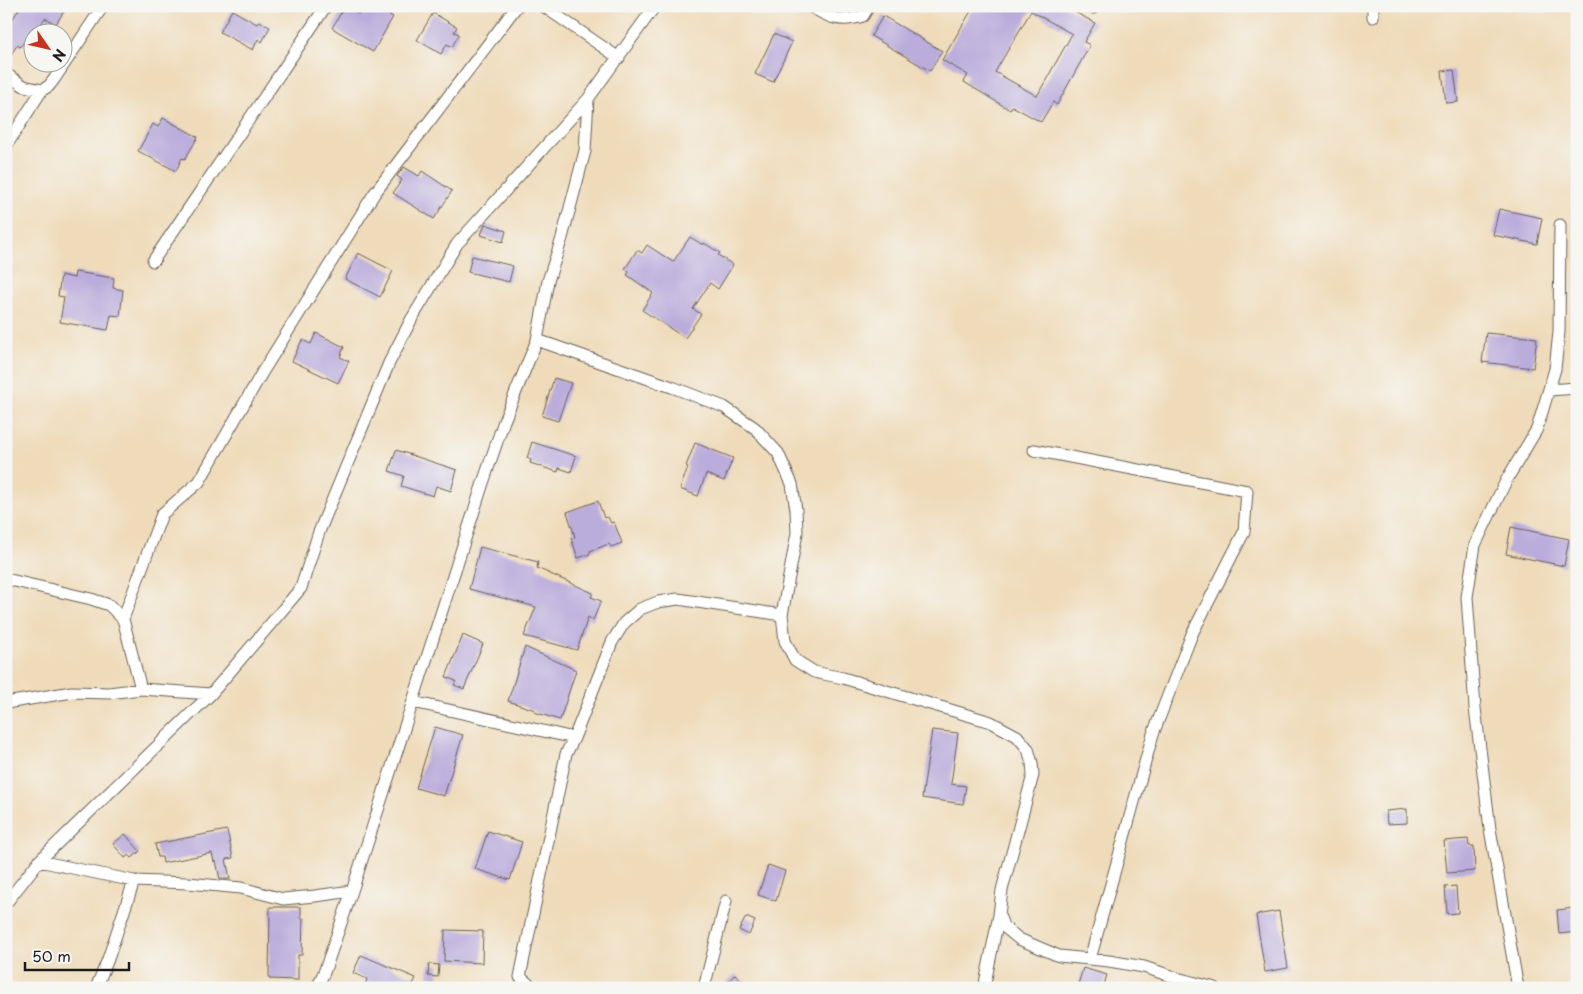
<svg xmlns="http://www.w3.org/2000/svg" width="1583" height="994" font-family="'Playpen Sans',sans-serif">
<style>
.building{fill:#baacdb;fill-rule:evenodd}
.lines{fill:none;stroke-linecap:round;stroke-linejoin:round}
.street-casing{stroke:#665f53;stroke-width:13}
.street{stroke:#fff;stroke-width:11}
</style>
<rect width="100%" height="100%" fill="#f6f6f2"/>
<filter id="ink" filterUnits="userSpaceOnUse"><feTurbulence type="fractalNoise" baseFrequency=".02" numOctaves="2"/><feDisplacementMap in="SourceGraphic" scale="10" xChannelSelector="R" yChannelSelector="G"/><feConvolveMatrix kernelMatrix="1 2 1 2 8 2 1 2 1" color-interpolation-filters="sRGB"/></filter>
<filter id="wash" filterUnits="userSpaceOnUse"><feTurbulence type="fractalNoise" baseFrequency=".0096" numOctaves="4" result="noise"/><feDisplacementMap in="SourceGraphic" scale="20" xChannelSelector="R" yChannelSelector="G"/><feGaussianBlur stdDeviation="1.12" result="paint"/><feColorMatrix in="noise" values="0 0 0 0 0 0 0 0 0 0 0 0 0 0 0 0 0 1.4 0 .05"/><feComposite in="paint" operator="in"/></filter>
<g filter="url(#wash)">
<rect width="100%" height="100%" fill="#efdbba"/>
<g id="blocks">
<path class="building" d="M21 6H67L56 24 45 18 36 32H32V38L28 45 24 42 20 47 17 45 6 63V29Z
M345 6 358 14 362 6H395L389 15 393 17 373 52 332 28Z
M974 6H1064L1095 23 1084 42 1090 45 1057 105 1053 102 1041 122 1012 106 1010 110 964 82 968 75 942 60ZM1031 11 1072 34 1037 96 995 72Z
M232 10 257 24 259 21 270 27 262 42 258 39 253 50 220 32Z
M433 13 457 27 454 32 459 34 452 47 447 44 441 54 417 40Z
M883 16 942 51 930 71 871 36Z
M774 34 792 42 773 82 755 74Z
M1454 70 1458 102 1446 103 1442 71Z
M163 118 198 137 185 159 182 158 176 171 138 151 153 124 158 127Z
M404 167 419 176 422 171 452 191 434 219 393 193 402 180 397 176Z
M1499 209 1542 218 1537 244 1493 235Z
M485 224 506 231 503 242 481 235Z
M690 237 703 245 704 243 720 253 718 255 733 265 718 289 710 283 693 309 701 314 685 338 642 310 653 293 627 275 629 272 625 269 637 250 642 253 647 245 673 262Z
M358 253 393 271 380 297 345 279Z
M472 256 513 266 509 282 468 272Z
M75 272 114 278 113 288 123 290 120 316 111 315 108 330 60 322 64 297 58 296 61 275 74 278Z
M316 333 344 347 340 357 349 361 338 383 292 361 302 340 311 344Z
M1486 333 1537 338 1533 368 1482 362Z
M554 378 571 383 558 421 542 416Z
M532 442 576 456 571 472 559 468 558 472 530 463 531 460 527 458Z
M695 443 733 458 724 481 706 474 698 496 680 489 688 467 686 466Z
M396 450 457 470 451 491 436 486 433 496 401 486 404 476 389 471Z
M598 501 604 518 608 517 611 523 614 522 622 543 611 547 609 544 590 551V554L578 558 571 538 575 537 567 512Z
M1511 527 1569 539 1564 566 1506 554Z
M480 547 538 562 537 568 593 593 591 597 601 601 593 620 588 617 577 650 524 636 536 607 469 589Z
M463 635 483 644 464 689 454 685 456 681 446 677Z
M525 647 576 670 560 720 534 712 535 710 508 701Z
M435 727 463 735 444 796 416 788Z
M932 730 958 733 951 784 966 786 963 804 922 798Z
M1407 809V823L1387 824 1386 811Z
M227 830 233 858 226 859 230 879H220L216 861 214 862 212 853 163 863 162 857H158L155 844Z
M488 831 522 842 510 880 475 869Z
M125 834 140 851 132 858 129 855 125 858 113 844Z
M1468 839 1469 846H1474L1475 871 1447 873 1444 841Z
M768 865 785 871 776 901 758 895Z
M1456 886 1458 913 1447 914 1445 887Z
M270 907H301V918H303L302 955H298V980L269 979Z
M1575 908 1577 932 1559 934 1557 910Z
M1279 911 1288 968 1265 972 1256 915Z
M746 917 755 921 749 935 739 930Z
M445 930 483 931 482 963 444 961Z
M361 955 416 978 411 988H364L367 979 353 973Z
M429 964 439 965 438 977 428 976Z
M1083 968 1107 975 1103 988H1077Z
M735 974 750 988H722Z"/>
</g>
</g>
<g filter="url(#ink)">
<use href="#blocks" fill-opacity="0" stroke="#665f53" stroke-width="1"/>
<g class="lines">
<g class="street-casing">
<path id="street" d="M543 6 619 58
M810 6C829 18 840 23 863 16L869 6
M1089 6 1093 8
M1373 17V6
M6 74 24 86 42 90
M6 146 42 90 49 86 55 78 103 6
M153 261 326 6
M537 340 672 387 724 407 755 428 778 453 792 484 796 510 797 533 782 615 785 641 795 660 814 672 843 678 991 722 1017 736 1028 749 1032 763 1033 775 1002 890 999 915 1003 926 1019 939 1059 956 1109 961 1144 967 1177 978 1215 988
M1549 390 1577 388
M1034 450 1247 491 1244 532 1192 634 1153 734 1090 959
M6 579 91 599 109 605 123 619 141 689
M123 619 162 514 199 482 263 371 374 194 517 6
M413 702 574 738
M6 703 72 692 109 693 141 689 211 694
M39 861 134 881 188 883 241 888 283 899 315 896 352 891
M6 903 39 861 211 694 301 588 319 532 389 363 411 320 457 244 588 99 655 6
M96 988 108 959 134 881
M317 988 325 970 352 891 482 486 504 421 537 340 548 281 562 238 585 151 588 99
M533 988 520 977 566 754 574 738 612 642 624 623 640 609 658 602 678 599 782 615
M704 988 726 901
M984 988 999 915
M1518 988 1490 829 1475 708 1467 597 1475 545 1507 479 1537 429 1555 369 1559 332 1560 225"/>
</g>
<use href="#street" class="street"/>
</g>
</g>
<rect width="1583" height="994" fill="none" stroke="#f6f6f2" stroke-width="25"/>
<g transform="translate(48 48) rotate(124)"><circle r="24" fill="#f6f6f2" stroke="#9f9f9c"/>
<path d="M0-4L9 19L0 12L-9 19Z" fill="#c8321e"/>
<text y="-8" font-size="14" font-weight="bold" text-anchor="middle" fill="#1c1c1c">N</text>
</g>
<path d="M25 962v8h104v-8" fill="none" stroke="#1c1c1c" stroke-width="2.5"/>
<text x="32" y="962" font-size="15" fill="#1c1c1c" stroke="#f6f6f2" stroke-width="4" paint-order="stroke">50 m</text>
</svg>
